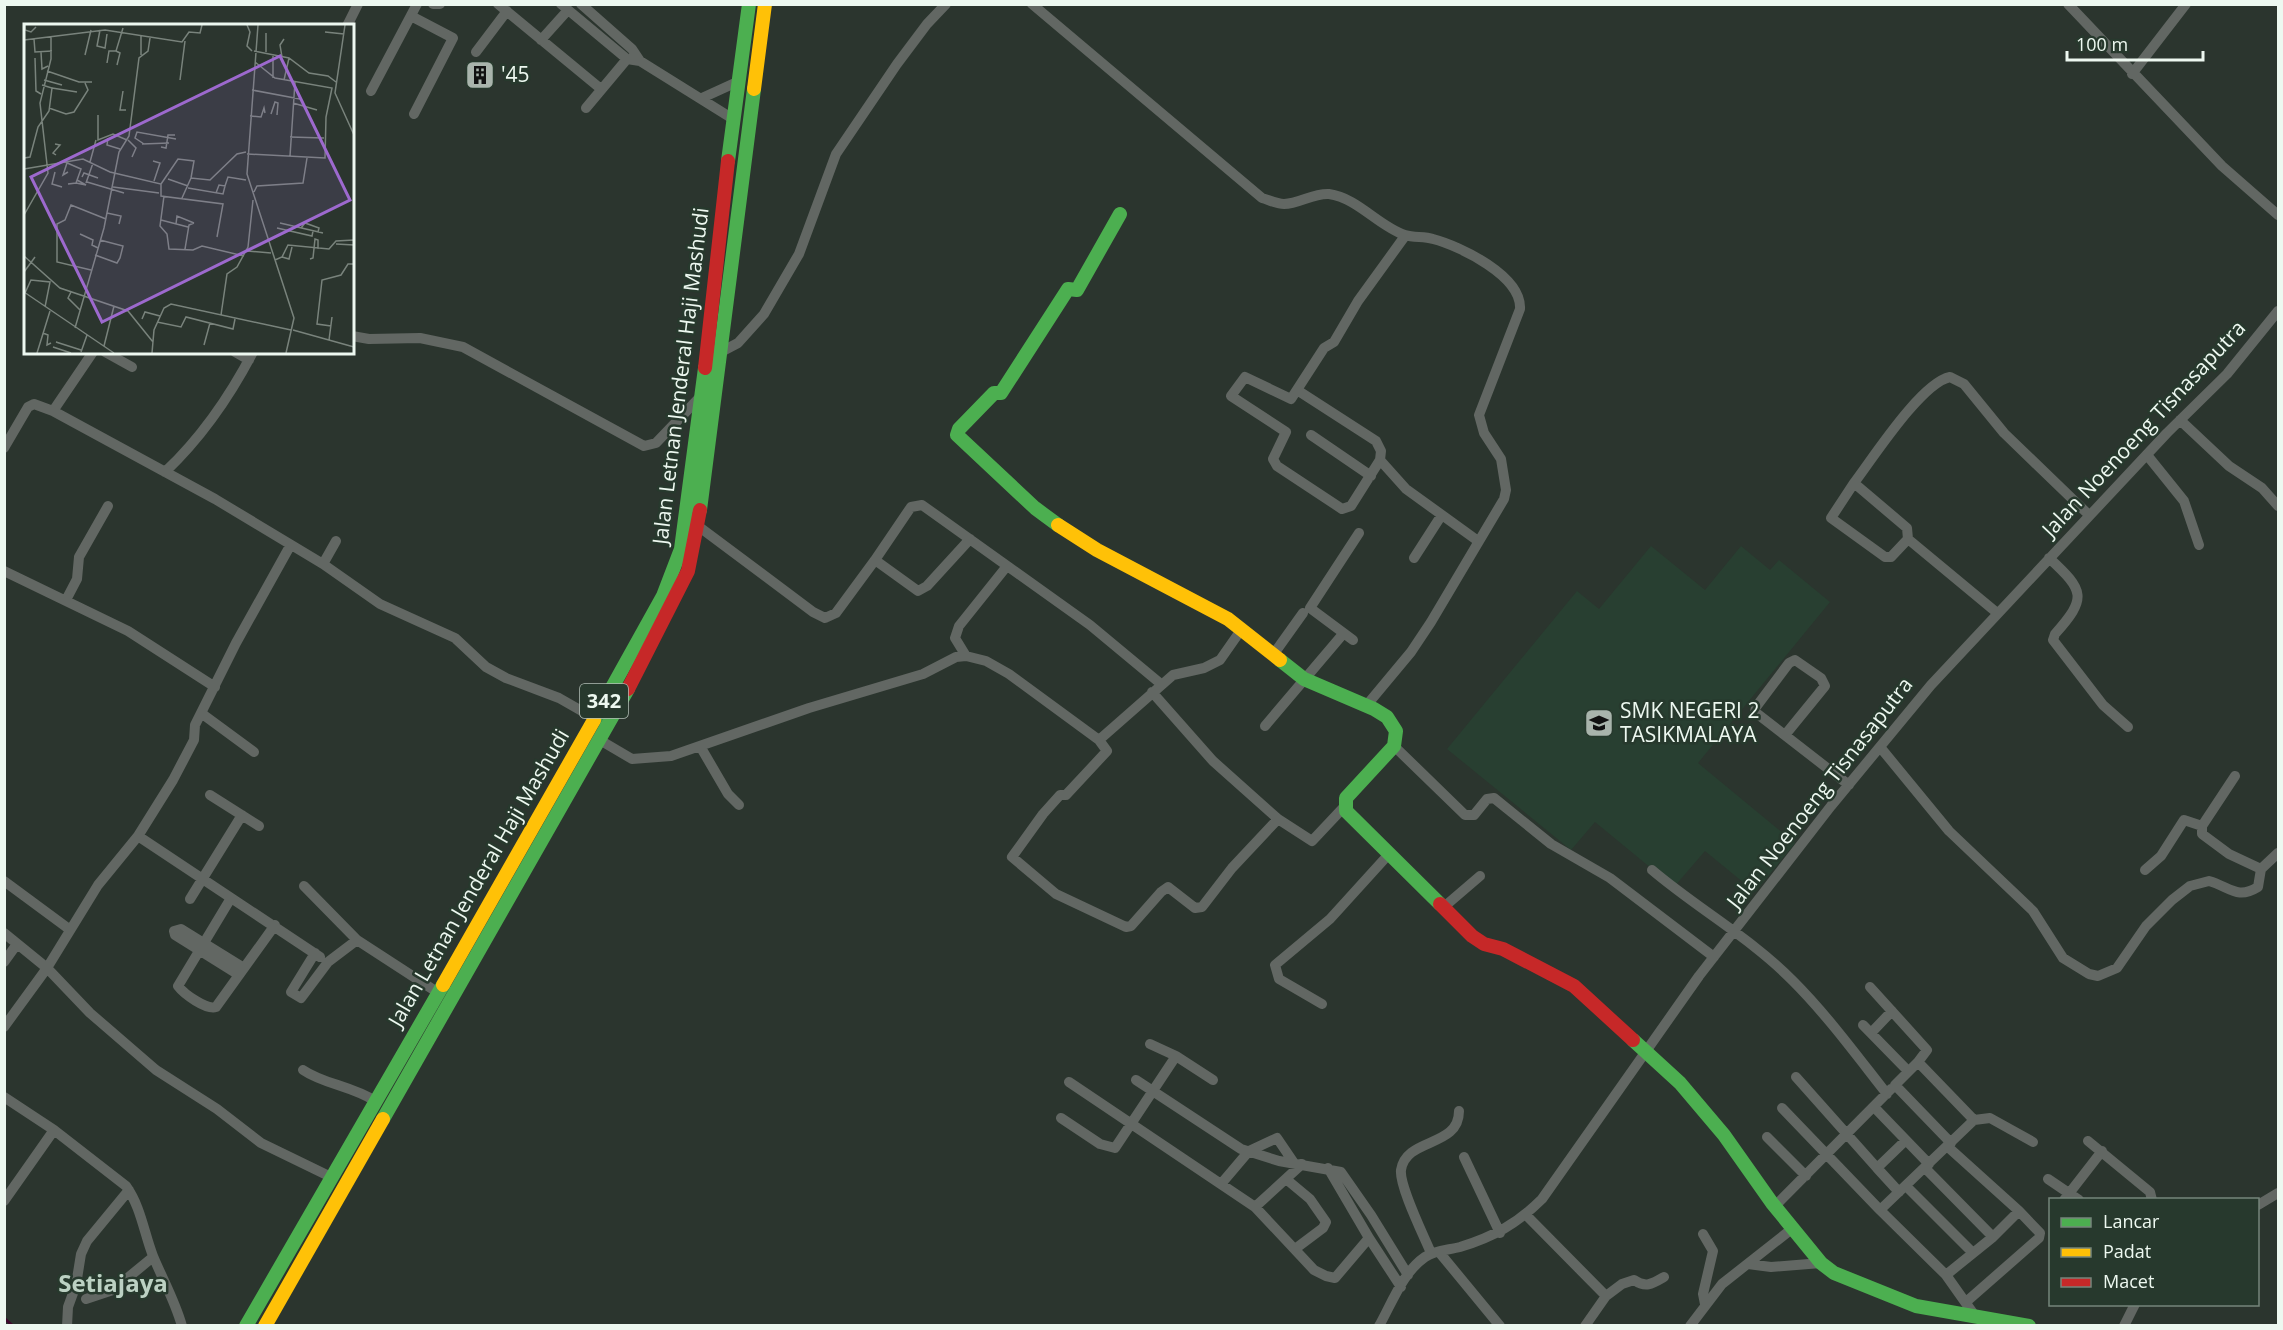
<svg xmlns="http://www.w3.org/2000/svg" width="2283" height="1330" font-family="'Open Sans',sans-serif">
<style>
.built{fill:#283f31}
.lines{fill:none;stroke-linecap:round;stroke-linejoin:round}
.stream{stroke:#3d082b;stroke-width:3}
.street{stroke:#626763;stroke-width:10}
.fast{stroke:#4caf50;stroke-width:14}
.slow{stroke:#ffc107;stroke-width:14}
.jam{stroke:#c62828;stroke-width:14}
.labels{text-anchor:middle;stroke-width:5;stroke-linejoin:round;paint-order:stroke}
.shield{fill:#27392d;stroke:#b2bfb6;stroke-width:1.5}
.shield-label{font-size:20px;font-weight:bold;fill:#edf8f0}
.poi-label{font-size:21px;fill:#edf8f0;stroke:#27392d;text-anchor:start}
.street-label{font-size:21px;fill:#edf8f0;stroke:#27392d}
.quarter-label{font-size:24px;font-weight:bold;fill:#bcd1c3;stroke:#27392d}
.inset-road{fill:none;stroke:#79837c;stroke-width:1.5}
.view{fill:#9d69ce;fill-opacity:0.15;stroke:#9d69ce;stroke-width:3}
.inset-edge{fill:none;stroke:#edf8f0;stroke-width:3}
</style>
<rect width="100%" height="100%" fill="#2b352e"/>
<path class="built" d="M1651 546 1705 590 1741 546 1770 570 1779 560 1830 602 1698 763 1795 843 1755 892 1705 851 1674 887 1595 822 1571 850 1447 749 1577 591 1599 609Z"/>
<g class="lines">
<path class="stream" d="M4 1318 13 1326"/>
<path class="street" d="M433 4H440
M498 4 601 89
M561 4 627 59 640 61 733 119
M581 4 632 49 640 61
M1032 4 1262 198C1269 200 1277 204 1284 204 1299 204 1313 193 1329 194 1358 198 1378 226 1405 235 1414 238 1424 236 1433 239 1460 246 1522 276 1520 309L1479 415 1484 433 1501 459 1506 490 1504 499 1431 622 1411 652 1366 706
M2068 4 2222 166 2278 215
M411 16 453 38 414 114
M347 26 358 4
M541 40 568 10
M476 52 507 11
M2132 74 2186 4
M371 91 417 4
M702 98 737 82
M586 108 627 59
M352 336 369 339 420 338 463 347 644 446 656 443 701 396
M105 352 132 367
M235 352 249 360
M719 353 738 343 764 314 799 254 836 154 897 64 927 24 946 4
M1297 390 1376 441 1381 451 1380 460 1406 489 1478 541
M53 411 93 352
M2180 420 2229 466 2262 488 2278 506
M1311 435 1371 476
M4 448 28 407 34 404 53 411 215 499 323 564 380 604 455 638 486 667 506 678 559 698 594 718
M2147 455 2184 501 2199 545
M1380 460 1351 506 1342 509 1277 466 1273 459 1286 432 1231 396 1245 377 1291 399 1324 348 1334 342 1358 301 1405 236
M165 472C202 437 229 398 253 352
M1854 483 1831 518 1885 557H1891L1908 539 1907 528 1854 483C1873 458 1921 383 1950 377L1964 384 2004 433 2089 515
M698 526 813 612 825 618 836 613 875 560 918 591 927 586 970 539
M1908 539 1996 612
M1414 558 1441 516
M2049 558C2085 591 2087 598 2055 634L2053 640 2103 705 2128 727
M875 560 911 507 922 505 1090 625 1161 684
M323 564 336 541
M4 571 128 631 215 687
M66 600 77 579 79 557 108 506
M1353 640 1310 608 1359 533
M1273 655 1303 613
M966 656 955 638 959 626 1007 566
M1152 692 1213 761 1278 819
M201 713 254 752
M1265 726 1343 634
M1785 735 1825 686 1821 678 1795 660 1789 663 1756 707 1755 712 1849 785
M598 739 632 759 671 756 809 708 923 674 956 657 966 656 986 661 1009 674 1099 740 1173 675 1204 668 1220 660 1241 630
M1099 740 1107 751 1066 795H1060L1043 814 1012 857 1056 894 1126 927 1131 926 1161 892 1168 887 1195 908 1202 907 1232 868 1278 819 1312 841 1344 807
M700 746 728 794 739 805
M1394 746 1465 815H1474L1487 799 1494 798 1551 844 1610 878 1714 957
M1880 747 1949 831 2033 911 2063 958 2089 974 2098 976 2117 968 2146 926 2172 900 2190 886 2209 881C2230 887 2237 900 2258 887L2261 869 2278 853
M2235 776 2202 826V834L2229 854 2261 869
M210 795 259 826
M138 836 320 957
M1652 870C1698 909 1751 938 1793 981 1827 1015 1857 1056 1887 1094
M2145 870 2161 856 2184 820 2202 826
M4 881 69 929
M304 886 357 940
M231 898 178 986C184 994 206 1010 216 1007L275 925
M190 899 242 815
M1445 906 1480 876
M4 933 47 968 90 1013 156 1070 217 1109 261 1143 331 1177
M315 953 291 992 301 998 328 962 357 940 437 992
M4 962 17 944
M239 975 175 935 174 931 181 929 244 968
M1870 987 1927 1050 1918 1062
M1322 1004 1279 979 1275 965 1330 919 1389 854
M1863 1025 1908 1071
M4 1027 47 968 98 885 138 836 173 780 194 740 195 725 236 643 290 546
M1871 1033 1892 1011
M1150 1044 1176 1056
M303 1070C323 1084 352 1086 375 1101
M1796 1077 1877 1168 1905 1141
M1136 1080 1241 1149 1279 1161 1341 1172 1371 1215 1408 1275
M1069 1082 1255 1207 1314 1270 1326 1276 1335 1278 1369 1238 1328 1168
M4 1097 54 1130 126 1186C141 1207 144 1233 153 1256 163 1280 175 1301 182 1326
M1874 1107 1929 1164
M1782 1108 1880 1210
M1061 1118 1100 1144 1115 1148 1176 1056 1213 1080
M1767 1137 1806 1176
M2088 1141 2150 1192 2152 1200
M1951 1143 1895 1085 1918 1062 1974 1120
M1948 1147 2019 1211
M1464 1157 1500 1233
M1877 1168 1899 1192
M1925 1168 1993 1237 1946 1275
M1286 1179 1310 1199 1326 1222 1323 1228 1295 1249
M2048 1179 2079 1200
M1221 1184 1249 1151 1277 1138 1294 1163
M1906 1186 1973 1253
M2064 1200 2102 1151
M4 1201 54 1130
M2258 1205 2278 1193
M1775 1206 1891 1089
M1255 1207 1302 1164
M1526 1215 1606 1296 1585 1326
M1703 1234 1713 1251 1703 1294 1705 1304
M1369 1238 1401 1287
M1439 1252 1500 1326
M1431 1253C1424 1236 1399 1186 1401 1170 1406 1137 1459 1148 1459 1111
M1748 1264 1771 1267 1821 1263
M1606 1296 1622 1284 1634 1280C1646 1288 1652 1284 1664 1277
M86 1299 113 1290 153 1257
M1966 1302 2039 1238 2040 1233 2019 1211 1993 1237
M1975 1316 1946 1275 1880 1210 1974 1120 1990 1118 2033 1142
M67 1326 68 1307 76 1285 81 1254 87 1241 129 1190
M1379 1326C1392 1303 1403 1272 1425 1257 1435 1250 1449 1250 1460 1247 1493 1237 1517 1224 1542 1199L1699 976 1831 806 1931 685 2167 433 2227 374 2278 311
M1690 1326 1722 1284 1793 1228
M2124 1326 2135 1304"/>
<path class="fast" d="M728 161 749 4
M700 510 754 89
M1058 525 1035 508 957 435 959 429 994 393H1001L1068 289 1077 290 1120 214
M1280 660 1304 679 1374 709 1387 717 1396 731 1394 746 1346 798V811L1440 904
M594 720 663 596 681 549 705 368
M1633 1040 1680 1083 1724 1135 1772 1203 1821 1263 1834 1273 1916 1306 2029 1326
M383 1119 628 689
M246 1326 443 985"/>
<path class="slow" d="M754 89 765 4
M1058 525 1097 550 1228 619 1280 660
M443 985 594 720
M265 1326 383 1119"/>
<path class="jam" d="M705 368 728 161
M628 689 688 571 700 510
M1440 904 1472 936 1484 944 1503 949 1574 986 1633 1040"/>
</g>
<defs>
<g id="building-square" transform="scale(1.5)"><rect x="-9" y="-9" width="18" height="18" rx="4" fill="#a9b4ac" stroke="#27392d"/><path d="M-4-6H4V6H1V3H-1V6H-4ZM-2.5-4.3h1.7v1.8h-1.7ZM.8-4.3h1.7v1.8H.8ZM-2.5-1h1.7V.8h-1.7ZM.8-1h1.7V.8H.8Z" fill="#111"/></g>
<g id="school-square" transform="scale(1.5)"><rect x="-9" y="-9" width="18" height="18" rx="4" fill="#a9b4ac" stroke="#27392d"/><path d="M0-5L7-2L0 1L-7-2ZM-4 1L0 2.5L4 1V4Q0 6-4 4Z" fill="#111"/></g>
</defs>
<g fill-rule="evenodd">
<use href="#building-square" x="480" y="75"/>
<use href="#school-square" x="1599" y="723"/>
</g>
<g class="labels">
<rect class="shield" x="580" y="684" width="48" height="34" rx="4.5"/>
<g class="shield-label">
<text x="604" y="708">342</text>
</g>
<g class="poi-label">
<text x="501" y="82">'45</text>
<text x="1620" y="718">SMK NEGERI 2<tspan x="1620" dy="24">TASIKMALAYA</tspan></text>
</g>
<g class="street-label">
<text transform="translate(681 376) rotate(-83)" y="7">Jalan Letnan Jenderal Haji Mashudi</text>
<text transform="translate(2144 429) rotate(-47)" y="7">Jalan Noenoeng Tisnasaputra</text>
<text transform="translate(1820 793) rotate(-52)" y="7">Jalan Noenoeng Tisnasaputra</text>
<text transform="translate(479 878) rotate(-60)" y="7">Jalan Letnan Jenderal Haji Mashudi</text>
</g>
<g class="quarter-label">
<text x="113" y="1292">Setiajaya</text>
</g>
</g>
<g transform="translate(24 24)">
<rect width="330" height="330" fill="#2b352e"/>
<path class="inset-road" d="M1 1V6L7 8 12 3M223 1 226 8 223 22 228 27M234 1 223 150 270 294 262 329M321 1 311 69 330 111M76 6 73 22 81 24 83 10M301 8 320 10M242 9V28M10 15 11 28 28 27M0 16 81 6 158 18 165 8 176 9 178 1M230 27 265 34 285 49 304 52 312 58M17 28 18 45 24 42M249 30V54M61 31 67 6M117 31V12M258 33 256 21 260 15M11 34 12 67 17 70M83 39 85 27H92M93 41 96 29 92 27 99 4M23 47 55 58H68M20 56 38 61M156 56 161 17M260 56 265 34M28 64 53 68M228 66 276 75M99 67 96 86H102M269 79 293 86M25 84 42 90 50 88 64 66 61 59M247 90 251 78 254 79 253 91M74 91V116L89 110 103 116M226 92 237 93 240 84 241 89M266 113 300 114M84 114 83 121 96 125M104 116 112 124 108 133M31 120 36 121 29 129 32 131M118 120 145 119M120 120 111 114 113 108 152 115M137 123 142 124 144 111H151M223 130 301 134 302 93 308 64 251 54 231 38M266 132 271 58M0 134 6 133 14 103 25 87 28 64 18 61M129 137 136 139 130 157M41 138 57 145 52 159 44 160M66 138 72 116M43 139 39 151 44 148M0 145 59 135 86 148 137 160V172L199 180 193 213M31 148 28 160 38 163M58 153 60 149 74 154M144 155 164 162M63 158 100 169M52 159 62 161 53 156M62 159 69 139M137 160 154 135 170 137 167 154M89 163 135 169M164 164 199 170 201 162M230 168 233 162 279 159 283 134M192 169 195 161 201 162 204 153 222 156M140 172 136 202 143 210 145 225 169 226 178 222 220 232M158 174 167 154 186 156 213 130 222 128M83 189 97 192 95 200M0 191 24 149 16 79 27 35V13M137 196 164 203M256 199 299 209M152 200 153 192 170 199M253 204 288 212 289 207M277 204 281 199 295 204 294 208M56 210 69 216 68 221 74 224M312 220 330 221M161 225 165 201 170 199M223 227 247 229M71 231 93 239 96 234 99 222 76 216M0 232 36 264 104 287 129 318M258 233 265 235 268 223M286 235 289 234 291 215 294 216V225M251 236 258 233 264 221 305 225 312 217 330 216M67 246 33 238V200L41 196 47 181 82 195M0 248 11 233M0 268 90 329M47 268 44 274 56 286M1 269 7 256 26 258 21 283M197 291 203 250 213 243 224 223 229 176M118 295 121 288 136 292M133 298 157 303 162 293 209 305 211 295M307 302 293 300 298 256 317 251 324 240H330M51 304 80 204 95 128 105 112 115 34 124 27 126 14M269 306 330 323M19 309 24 311 23 321 27 319M305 316 308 293M35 319 32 318 57 326M180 321 186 299M80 322 90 282M29 323 47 329M57 328 63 311M13 329 26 287M128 329 130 306 140 284 147 280 267 306"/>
<path class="view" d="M256 32 326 176 78 298 7 153Z"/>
<rect width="330" height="330" class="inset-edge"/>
</g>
<rect width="2283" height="1330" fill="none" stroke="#edf8f0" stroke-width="12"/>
<rect x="2049" y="1198" width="210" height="108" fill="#27392d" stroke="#76857b" stroke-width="1.5"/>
<rect x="2061" y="1218" width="30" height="9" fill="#4caf50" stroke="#76857b" stroke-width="1.5"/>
<text x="2103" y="1228" font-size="18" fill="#edf8f0">Lancar</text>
<rect x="2061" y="1248" width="30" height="9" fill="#ffc107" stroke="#76857b" stroke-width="1.5"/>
<text x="2103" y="1258" font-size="18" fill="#edf8f0">Padat</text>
<rect x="2061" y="1278" width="30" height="9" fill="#c62828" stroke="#76857b" stroke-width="1.5"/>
<text x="2103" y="1288" font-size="18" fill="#edf8f0">Macet</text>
<path d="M2067 51v9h136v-9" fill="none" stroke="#edf8f0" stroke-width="3"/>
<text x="2076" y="51" font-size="18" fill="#edf8f0" stroke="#27392d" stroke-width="4.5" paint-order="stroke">100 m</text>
</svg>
